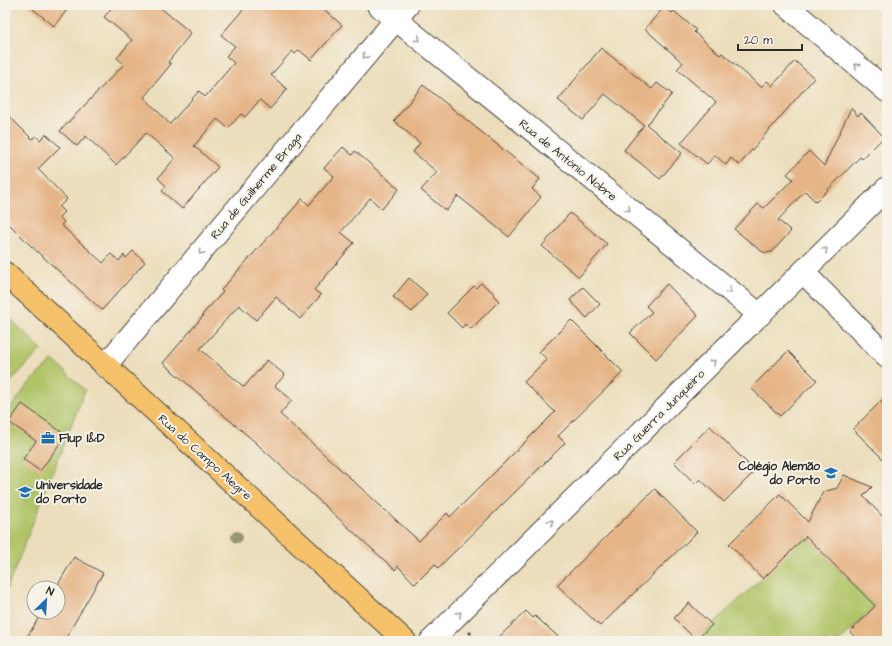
<svg xmlns="http://www.w3.org/2000/svg" width="892" height="646" font-family="'Architects Daughter',sans-serif">
<style>
.green{fill:#b0c468;stroke:#6e784a}
.building{fill:#e6b587}
.lines{fill:none;stroke-linecap:round;stroke-linejoin:round}
.minor-casing{stroke:#484641;stroke-width:24}
.major-casing{stroke:#484641;stroke-width:24}
.path{stroke:#484641;stroke-width:2.5;stroke-dasharray:3 3;stroke-linecap:butt}
.minor{stroke:#fff;stroke-width:22}
.major{stroke:#f5c16b;stroke-width:22}
.tree{fill:#989576}
.oneway{stroke:#a0a0a0}
.labels{text-anchor:middle;stroke-width:4;stroke-linejoin:round;paint-order:stroke}
.street-label{font-size:12px;fill:#2b2b2b;stroke:#f7f3e8}
.poi-label{font-size:12px;font-weight:bold;fill:#2b2b2b;stroke:#f7f3e8;text-anchor:start}
</style>
<rect width="100%" height="100%" fill="#f7f3e8"/>
<filter id="ink" filterUnits="userSpaceOnUse"><feTurbulence type="fractalNoise" baseFrequency=".025" numOctaves="2"/><feDisplacementMap in="SourceGraphic" scale="8" xChannelSelector="R" yChannelSelector="G"/><feConvolveMatrix kernelMatrix="1 2 1 2 8 2 1 2 1" color-interpolation-filters="sRGB"/></filter>
<filter id="wash" filterUnits="userSpaceOnUse"><feTurbulence type="fractalNoise" baseFrequency=".012" numOctaves="4" result="noise"/><feDisplacementMap in="SourceGraphic" scale="16" xChannelSelector="R" yChannelSelector="G"/><feGaussianBlur stdDeviation="0.9" result="paint"/><feColorMatrix in="noise" values="0 0 0 0 0 0 0 0 0 0 0 0 0 0 0 0 0 1.4 0 .05"/><feComposite in="paint" operator="in"/></filter>
<g filter="url(#wash)">
<rect width="100%" height="100%" fill="#ecdebc"/>
<path class="green" d="M5 314 42 349 12 380 5 391Z
M53 360 85 390 5 594V416L29 383Z
M806 536 875 606 840 641H695Z"/>
<g id="blocks">
<path class="building" d="M28 5H71L54 26Z
M114 5H157L191 33 168 62 171 64 144 97 170 124 199 91 205 97 234 63 226 56 235 46 221 35 247 5H319L342 25 311 60 299 50 295 54 292 51 271 75 287 89 270 109 260 100 245 117 241 114 228 128 217 119 194 146 218 167 182 209 162 191 166 186 158 178 175 158 146 133 116 165 86 136 77 146 60 131 124 64 117 58 132 40 104 17Z
M664 7 672 13 674 11 696 30 694 32 720 55 722 53 761 87 767 81 772 86 795 61 814 78 739 165 731 158 726 165 715 155 707 164 681 143 716 102 677 69 683 63 645 29Z
M601 48 652 89 657 83 672 94 647 125 682 153 660 179 624 150 644 125 605 94 583 120 558 100Z
M423 85 540 179 532 189 541 197 509 237 458 196 446 211 421 190 437 172 413 152 420 143 394 121Z
M851 108 858 116 861 113 884 137 862 159 860 157 816 202 805 191 778 220 791 231 772 252 766 253 761 251 734 229 758 204 764 208 793 179 787 174 809 151 824 166Z
M5 112 32 139 36 136 40 140 46 134 60 147 38 169 67 199 59 207 64 212 59 217 64 222 61 225 103 263 111 254 119 261 124 255 126 258 133 251 145 262 102 310 31 246 5 220Z
M343 147 352 155 355 151 399 189 382 209 370 198 341 232 354 243 314 290 321 295 300 319 276 297 256 320 239 305 200 349 244 387 267 360 285 375 275 386 292 400 280 414 419 541 447 513 450 517 555 412 524 382 547 359 539 352 571 320 623 372 558 436 565 443 438 568 435 564 415 584 398 566 395 570 255 442 163 363 203 316 202 315 223 292 221 290 302 199 309 205 334 176 324 168Z
M570 213 607 244 579 277 542 246Z
M409 278 427 294 412 312 393 297Z
M481 283 495 294 493 295 499 301 471 329 465 324 462 328 447 313 474 286 476 288Z
M667 284 698 316 656 359 630 333 652 312 646 306Z
M583 287 600 304 587 318 570 300Z
M788 351 817 380 780 416 751 388Z
M887 395V463L853 429Z
M22 404 66 435 40 471 23 459 36 441 9 422Z
M710 426 755 471 724 502 700 479 695 484 674 462Z
M844 475 872 487 863 496 887 521V641H859L850 632 875 606 806 536 763 579 729 544 780 494 808 522 823 492 837 488Z
M655 489 697 532 600 626 557 585Z
M74 557 103 573 64 641H25L42 612H58V588H56Z
M689 603 712 625 696 640 674 618Z
M526 611 533 618 535 616 563 641H495Z"/>
</g>
</g>
<g filter="url(#ink)">
<use href="#blocks" fill-opacity="0" stroke="#484641" stroke-width="1"/>
<g class="lines">
<g class="minor-casing">
<path id="minor" d="M378 5 760 315
M786 5 887 91
M803 272 887 357
M105 366 408 5
M431 641 887 188"/>
</g>
<g class="major-casing">
<path id="major" d="M5 273 405 641"/>
</g>
<path class="path" d="M469 632 479 641"/>
<use href="#minor" class="minor"/>
<use href="#major" class="major"/>
</g>
<circle class="tree" cx="237" cy="537" r="6"/>
<defs><path id="oneway-chevron" d="M-2-3.5L2.5 0L-2 3.5" fill="none" stroke-width="1.6" stroke-linecap="round" stroke-linejoin="round"/></defs>
<g class="oneway">
<use href="#oneway-chevron" transform="translate(418 39) rotate(39)"/>
<use href="#oneway-chevron" transform="translate(365 56) rotate(130)"/>
<use href="#oneway-chevron" transform="translate(857 66) rotate(-140)"/>
<use href="#oneway-chevron" transform="translate(628 209) rotate(39)"/>
<use href="#oneway-chevron" transform="translate(825 250) rotate(-45)"/>
<use href="#oneway-chevron" transform="translate(201 252) rotate(130)"/>
<use href="#oneway-chevron" transform="translate(729 291) rotate(39)"/>
<use href="#oneway-chevron" transform="translate(713 362) rotate(-45)"/>
<use href="#oneway-chevron" transform="translate(551 522) rotate(-45)"/>
<use href="#oneway-chevron" transform="translate(459 614) rotate(-45)"/>
</g>
</g>
<defs>
<g id="office-bare" transform="scale(1.08)"><path d="M-6-3h4V-5.5h4V-3h4V5H-6ZM-1-4.5V-3h2v-1.5ZM-6 0V1H6V0Z" fill="#1f6fb2" stroke="#f7f3e8" stroke-width="2.5" paint-order="stroke"/></g>
<g id="school-bare" transform="scale(1.08)"><path d="M0-5L7-2L0 1L-7-2ZM-4 1L0 2.5L4 1V4Q0 6-4 4Z" fill="#1f6fb2" stroke="#f7f3e8" stroke-width="2.5" paint-order="stroke"/></g>
<g id="university-bare" transform="scale(1.08)"><path d="M0-5L7-2L0 1L-7-2ZM-4 1L0 2.5L4 1V4Q0 6-4 4Z" fill="#1f6fb2" stroke="#f7f3e8" stroke-width="2.5" paint-order="stroke"/></g>
</defs>
<g fill-rule="evenodd">
<use href="#office-bare" x="48" y="438"/>
<use href="#school-bare" x="831" y="473"/>
<use href="#university-bare" x="25" y="492"/>
</g>
<g class="labels">
<g class="street-label">
<text transform="translate(568 160) rotate(39)" y="4">Rua de António Nobre</text>
<text transform="translate(256 186) rotate(-50)" y="4">Rua de Guilherme Braga</text>
<text transform="translate(659 415) rotate(-45)" y="4">Rua Guerra Junqueiro</text>
<text transform="translate(205 457) rotate(42)" y="4">Rua do Campo Alegre</text>
</g>
<g class="poi-label">
<text x="59" y="442">Flup I&amp;D</text>
<text x="820" y="470" text-anchor="end">Colégio Alemão<tspan x="820" dy="14">do Porto</tspan></text>
<text x="36" y="489">Universidade<tspan x="36" dy="14">do Porto</tspan></text>
</g>
</g>
<rect width="892" height="646" fill="none" stroke="#f7f3e8" stroke-width="20"/>
<g transform="translate(46 600) rotate(25)"><circle r="19" fill="#f7f3e8" stroke="#a5a39c"/>
<path d="M0-3L7 15L0 10L-7 15Z" fill="#1f6fb2"/>
<text y="-6" font-size="11" font-weight="bold" text-anchor="middle" fill="#2b2b2b">N</text>
</g>
<path d="M738 44v6h64v-6" fill="none" stroke="#2b2b2b" stroke-width="2"/>
<text x="744" y="44" font-size="12" fill="#2b2b2b" stroke="#f7f3e8" stroke-width="3" paint-order="stroke">20 m</text>
</svg>
